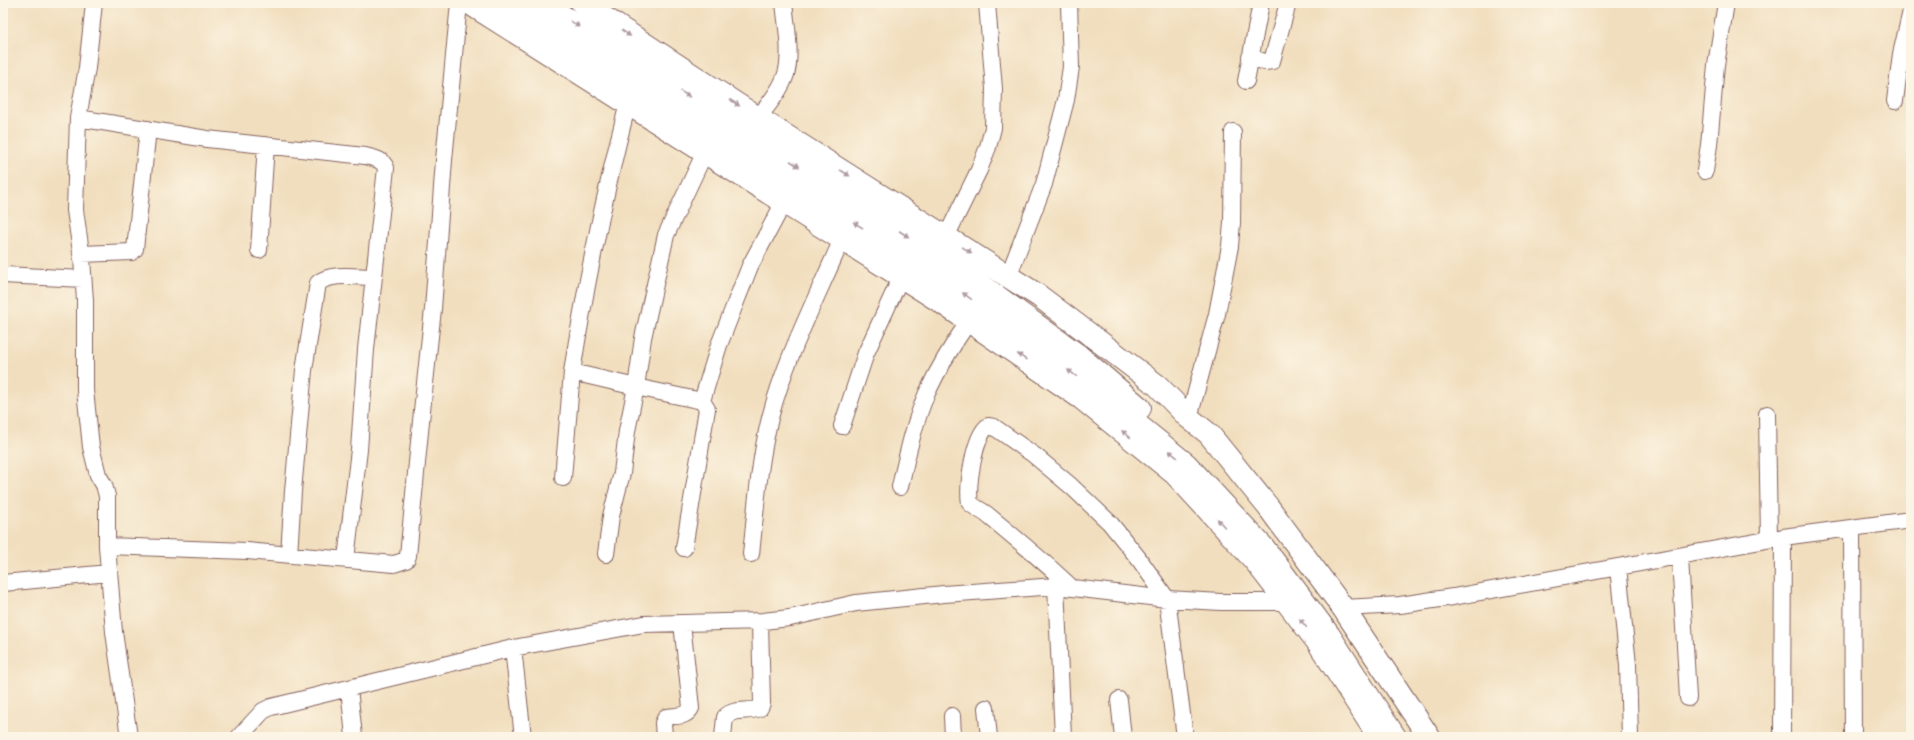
<svg xmlns="http://www.w3.org/2000/svg" width="1914" height="740" font-family="Alegreya,serif">
<style>
.lines{fill:none;stroke-linecap:round;stroke-linejoin:round}
.street-casing{stroke:#84625e;stroke-width:18}
.secondary-casing{stroke:#84625e;stroke-width:24}
.primary-casing{stroke:#84625e;stroke-width:24}
.street{stroke:#fff;stroke-width:16}
.secondary{stroke:#fff;stroke-width:22}
.primary{stroke:#fff;stroke-width:22}
.oneway{fill:#ae9aa0}
</style>
<rect width="100%" height="100%" fill="#fcf5e5"/>
<filter id="ink" filterUnits="userSpaceOnUse"><feTurbulence type="fractalNoise" baseFrequency=".025" numOctaves="2"/><feDisplacementMap in="SourceGraphic" scale="8" xChannelSelector="R" yChannelSelector="G"/><feConvolveMatrix kernelMatrix="1 2 1 2 8 2 1 2 1" color-interpolation-filters="sRGB"/></filter>
<filter id="wash" filterUnits="userSpaceOnUse"><feTurbulence type="fractalNoise" baseFrequency=".012" numOctaves="4" result="noise"/><feDisplacementMap in="SourceGraphic" scale="16" xChannelSelector="R" yChannelSelector="G"/><feGaussianBlur stdDeviation="0.9" result="paint"/><feColorMatrix in="noise" values="0 0 0 0 0 0 0 0 0 0 0 0 0 0 0 0 0 1.4 0 .05"/><feComposite in="paint" operator="in"/></filter>
<g filter="url(#wash)">
<rect width="100%" height="100%" fill="#f1debe"/>
</g>
<g filter="url(#ink)">
<g class="lines">
<g class="street-casing">
<path id="street" d="M94 3 87 68 78 118 75 210 82 259 85 300V390L91 447 98 475 104 485 107 496V546L114 632 129 737
M1250 57 1265 62 1272 61 1288 3
M1246 81 1261 3
M1895 101 1901 54 1911 11
M78 118 207 139 365 156C373 158 383 159 386 168L366 349 359 450 346 559
M758 118C768 105 781 90 786 74 792 54 786 23 784 3
M1705 171 1709 145 1716 65 1726 3
M946 237 979 170 988 147 993 128 994 89 987 3
M259 250 266 145
M81 254 132 252 135 249 148 129
M3 275 83 279
M1008 277 1044 184 1066 100 1071 67 1069 3
M702 401 636 387 643 338 666 235 705 152
M1767 414 1769 539
M1189 418 1217 314 1230 246 1232 223 1233 132
M842 426 866 353 901 277
M563 478 572 372
M900 487C907 456 914 423 927 393 939 367 953 344 969 321
M1852 528 1853 737
M107 546 247 551 394 564 406 560 408 556 422 411 433 309 444 160 459 3
M684 548 707 409 702 401 719 345 750 266 784 202
M606 554 611 516 622 473 627 431 636 387 572 372C586 282 605 192 628 103
M751 554C756 508 759 462 770 418 785 359 818 295 842 239
M289 555 293 491 304 370 318 283C332 272 356 277 374 277
M1680 557 1688 698
M1618 567 1628 665 1630 737
M3 583 109 573
M1056 586 1063 737
M1072 588C1046 563 1018 540 990 517 984 511 976 509 970 503 967 486 974 436 988 426L994 427 1034 455 1071 486 1110 523 1139 559 1167 599 1185 737
M1343 608 1400 605 1453 597 1783 537 1911 520
M513 648 523 737
M349 688 354 737
M1119 700 1123 737
M986 708 989 737
M952 716 953 737
M239 737 263 711 271 707 513 648 644 624 763 621 790 618 856 603 944 594 1056 586 1167 599 1221 602H1286
M664 737 663 723 666 717C676 715 686 718 691 708L682 623
M723 737 725 717C735 707 748 713 760 708L762 703 760 622
M1782 737 1783 537"/>
</g>
<g class="secondary-casing">
<path id="secondary" d="M469 3 938 300 1081 398 1175 474 1255 561 1319 644 1379 737
M582 3 758 118 1039 296 1158 386 1189 418 1209 434 1269 508 1343 608 1429 737"/>
</g>
<g class="primary-casing">
<path id="primary" d="M504 3 691 119 947 282 1091 387 1186 464 1264 548 1329 635 1395 737
M542 3 955 266 1079 356 1140 408"/>
</g>
<use href="#street" class="street"/>
<use href="#secondary" class="secondary"/>
<use href="#primary" class="primary"/>
</g>
<defs><path id="oneway-solid" d="M-6-.8H1V-3.2L6.5 0L1 3.2V.8H-6Z"/></defs>
<g class="oneway">
<use href="#oneway-solid" transform="translate(575 24) rotate(32)"/>
<use href="#oneway-solid" transform="translate(626 33) rotate(34)"/>
<use href="#oneway-solid" transform="translate(685 94) rotate(32)"/>
<use href="#oneway-solid" transform="translate(735 103) rotate(33)"/>
<use href="#oneway-solid" transform="translate(795 164) rotate(33)"/>
<use href="#oneway-solid" transform="translate(845 173) rotate(32)"/>
<use href="#oneway-solid" transform="translate(858 225) rotate(-148)"/>
<use href="#oneway-solid" transform="translate(904 234) rotate(33)"/>
<use href="#oneway-solid" transform="translate(967 250) rotate(32)"/>
<use href="#oneway-solid" transform="translate(967 296) rotate(-144)"/>
<use href="#oneway-solid" transform="translate(1022 357) rotate(-146)"/>
<use href="#oneway-solid" transform="translate(1072 373) rotate(-144)"/>
<use href="#oneway-solid" transform="translate(1126 434) rotate(-141)"/>
<use href="#oneway-solid" transform="translate(1173 454) rotate(-141)"/>
<use href="#oneway-solid" transform="translate(1221 523) rotate(-131)"/>
<use href="#oneway-solid" transform="translate(1303 623) rotate(-128)"/>
</g>
</g>
<rect width="1914" height="740" fill="none" stroke="#fcf5e5" stroke-width="16"/>
</svg>
